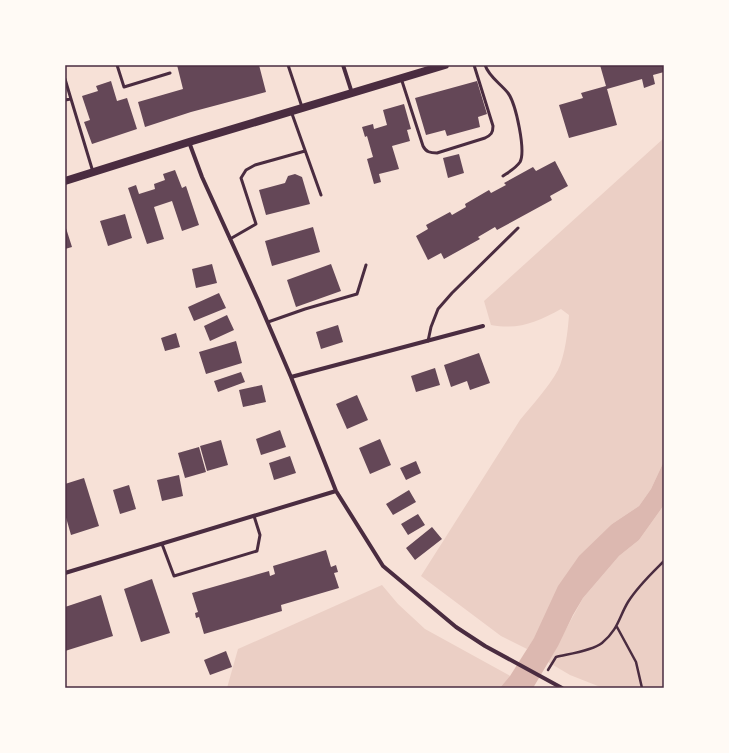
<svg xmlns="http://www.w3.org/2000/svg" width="729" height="753" font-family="Figtree,sans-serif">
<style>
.green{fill:#ebcfc5}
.water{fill:#dcb8b0}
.building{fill:#644757}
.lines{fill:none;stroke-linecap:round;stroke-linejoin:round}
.path{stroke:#4a2c40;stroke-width:2.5}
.service{stroke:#4a2c40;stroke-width:3}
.minor{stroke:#4a2c40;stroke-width:4}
.secondary{stroke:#4a2c40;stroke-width:8}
.neatline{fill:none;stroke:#4a2c40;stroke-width:1.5}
</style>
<rect width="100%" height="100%" fill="#f7e1d7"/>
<path class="green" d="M664 138V461L651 489 639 506 612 524 527 649 501 636 421 576 520 420C533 404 548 388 558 370 565 356 568 330 569 315L561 309C537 322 520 330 491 325L484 301Z
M664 505V688H603L570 675 548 662 583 598 619 556 639 540Z
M382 585 398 604 425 629 532 688H227L238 649Z"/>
<path class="water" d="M664 461V505L639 540 619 556 583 598 573 615 558 646 533 688H500L510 676 534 638 558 586 579 556 612 524 639 506 651 489Z"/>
<path class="building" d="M177 65H259L266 92 191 112 145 127 138 102 183 89Z
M600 65H664V72L653 75 655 84 644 88 642 79 607 89 617 125 569 138 559 105 583 98 581 93 606 86Z
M111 81 117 101 127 98 137 129 92 144 84 122 90 120 82 96 98 91 96 86Z
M477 81 487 114 478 117 480 127 447 136 445 130 426 135 415 98Z
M404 104 411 129 407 130 410 141 392 146 399 169 379 174 381 182 374 184 367 159 373 157 367 136 365 137 362 127 373 124 374 129 387 125 383 110Z
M459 154 464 173 448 178 443 158Z
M555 161 568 186 550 196 552 200 497 230 495 227 478 237 480 239 444 259 441 253 428 260 416 236 428 229 426 225 450 212 452 215 466 207 465 204 489 190 491 193 506 185 504 183 533 167 536 171Z
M175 170 182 188 186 186 199 225 182 231 172 201 154 207 164 239 147 244 128 188 136 185 139 194 155 189 154 184 165 180 163 174Z
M295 174 302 177 310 204 266 215 259 190 285 183 288 176Z
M125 214 132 238 108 246 100 221Z
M65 225 72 247 65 249Z
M313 227 320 252 272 266 265 241Z
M212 264 217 283 196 288 192 269Z
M331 264 341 291 296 307 287 280Z
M219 293 226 308 194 321 188 307Z
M227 315 234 330 210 341 204 326Z
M338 325 343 342 321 349 316 332Z
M176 333 180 347 165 351 161 338Z
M236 341 242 363 206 374 199 352Z
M479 353 490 383 470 390 467 381 451 387 444 365Z
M435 368 440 385 416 392 411 376Z
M241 372 245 382 218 392 214 381Z
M262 385 266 402 243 407 239 390Z
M357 395 368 420 347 429 336 404Z
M280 430 286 447 261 455 256 439Z
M380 439 391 465 370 474 359 448Z
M221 440 228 465 207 471 200 446Z
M199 447 206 472 185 478 178 453Z
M290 456 296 473 274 480 269 463Z
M416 461 421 473 406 480 400 468Z
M179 475 183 496 162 501 157 480Z
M84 478 99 526 71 535 65 514V484Z
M129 485 136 509 120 514 113 490Z
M409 490 416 502 393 515 386 504Z
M418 514 425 525 408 535 401 524Z
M432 527 442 539 415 560 406 548Z
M326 550 331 567 336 565 338 572 334 573 339 588 281 605 282 611 204 634 199 617 196 618 195 613 198 612 192 593 269 571 270 576 275 574 273 566Z
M152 579 170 633 141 642 124 589Z
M101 595 113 636 65 651V607Z
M226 651 232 667 210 675 204 660Z"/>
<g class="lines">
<path class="path" d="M617 627 636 662 642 688
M548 670 556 657C568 654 592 651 602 643 618 630 619 617 628 602 638 586 651 574 664 561"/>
<path class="service" d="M117 65 124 87 170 73
M288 65 302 107
M485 65C489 77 500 83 508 93 516 104 526 151 520 162 516 168 509 172 503 176
M401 78 423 146C426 152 430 153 437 153L485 138C491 135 493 133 493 126L474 65
M65 79 71 99 65 100
M71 99 93 172
M291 111 321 195
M230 239 256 224 241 178 246 170 255 165 305 151
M268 322 305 309 357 294 366 265
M428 341 431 327 438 309 452 293 518 228
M162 544 174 576 257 551 260 535 254 516"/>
<path class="minor" d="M343 65 352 93
M189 142 202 177 258 300 291 377 336 491 383 566 456 627 485 646 562 688
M291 377 483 326
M65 573 336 491"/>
<path class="secondary" d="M65 181 189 142 445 65"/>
</g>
<rect width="729" height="753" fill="none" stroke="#fffaf5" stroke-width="132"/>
<rect x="66" y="66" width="597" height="621" class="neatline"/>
</svg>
